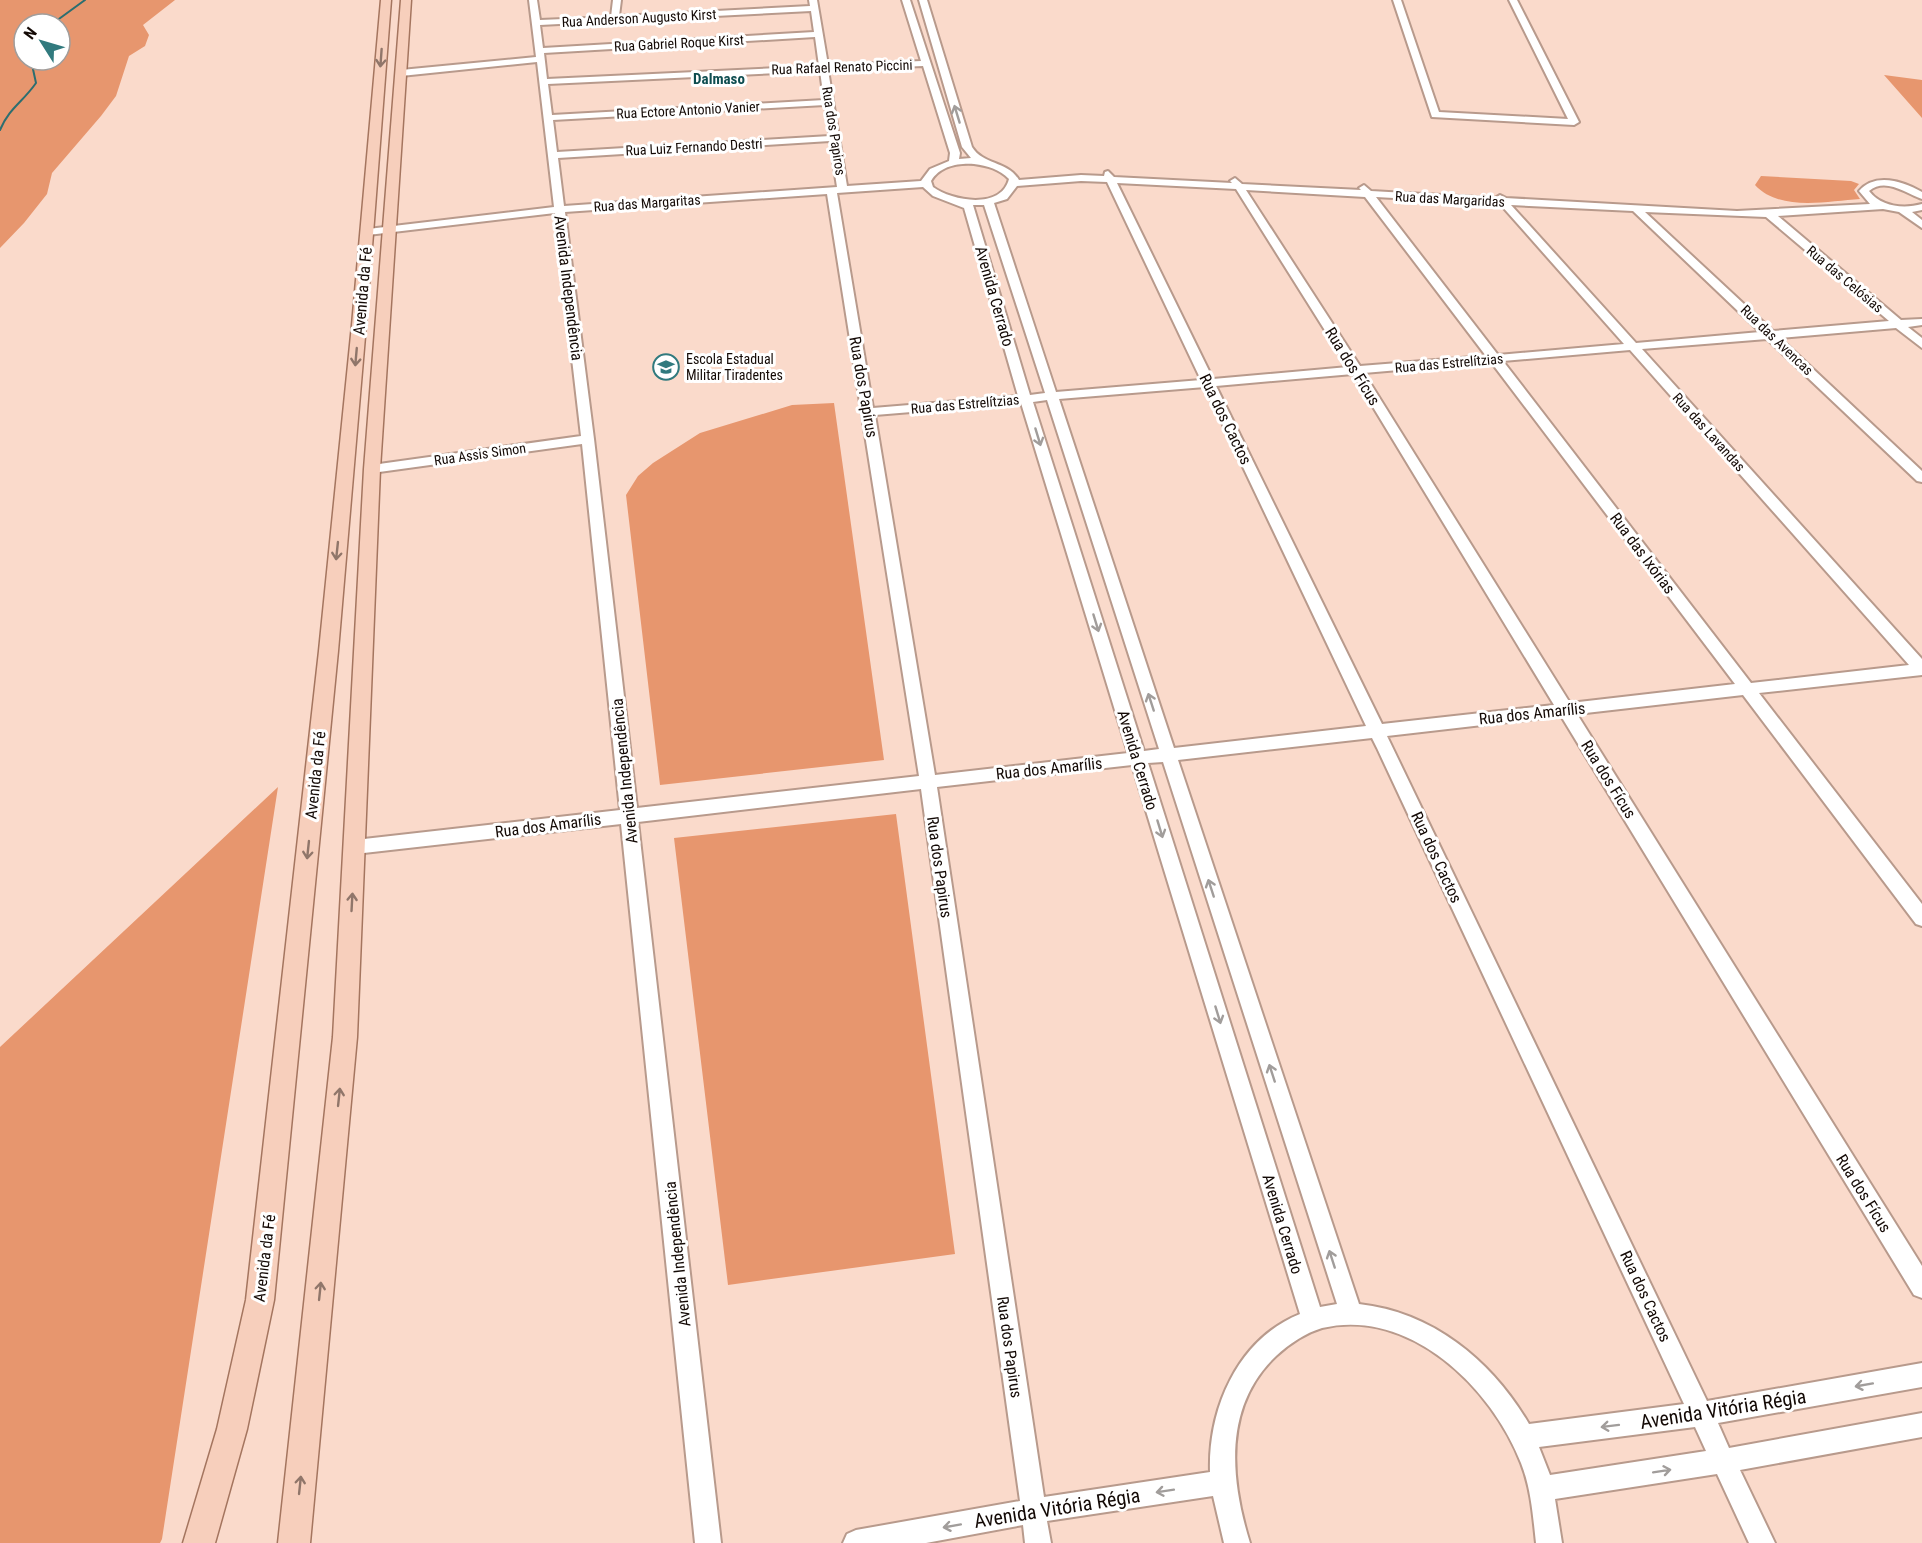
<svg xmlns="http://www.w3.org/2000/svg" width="1922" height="1543" font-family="'Roboto Condensed',sans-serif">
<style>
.forest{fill:#e7966e;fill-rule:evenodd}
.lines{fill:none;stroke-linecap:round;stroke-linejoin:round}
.stream{stroke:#2c6e70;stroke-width:2}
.minor-casing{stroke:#b89a8c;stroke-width:4}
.major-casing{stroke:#a4755f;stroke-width:3}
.minor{fill:#fff;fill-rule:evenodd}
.major{fill:#f7cfbc;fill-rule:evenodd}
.oneway{stroke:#90766a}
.oneway2{stroke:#a19d9b}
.labels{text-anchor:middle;stroke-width:6;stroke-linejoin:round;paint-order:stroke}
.far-street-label{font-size:14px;fill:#130905;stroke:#fff}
.far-poi-label{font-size:14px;fill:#130905;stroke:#fff;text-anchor:start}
.far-neighbourhood-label{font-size:15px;font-weight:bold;fill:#0e4d50;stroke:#fff}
.street-label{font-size:16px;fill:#130905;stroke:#fff}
.near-street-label{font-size:20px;fill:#130905;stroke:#fff}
</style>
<rect width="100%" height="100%" fill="#fadacb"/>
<path class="forest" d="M0 0H175L143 25 149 35 145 46 129 56 116 96 101 116 52 173 47 194 24 223 0 248ZM24 24H60V60H24Z
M1884 75 1922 80V118Z
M1761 176 1851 181 1859 184 1854 190 1860 199C1827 201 1780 212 1755 185Z
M834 403 884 760 660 785 626 495 638 476 653 463 700 433 792 405Z
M278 787 162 1539 160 1543H0V1047Z
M896 814 955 1254 728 1285 674 838Z"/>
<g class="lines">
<path class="stream" d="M52 24 85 0
M0 130C10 107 22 103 36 83L31 60"/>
<g class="minor-casing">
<path id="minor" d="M529 0H537L540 20 611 17 613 0H621L619 16 810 6 809 0H817L828 65 921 61 902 0H910L960 153 959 159 971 158 962 147 919 0H927L972 147C983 165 1008 161 1019 180L1081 175 1104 176 1105 172 1108 171 1114 177 1232 183 1230 181 1235 178 1242 184 1361 190 1359 188 1364 185 1371 191 1495 198 1500 195 1506 198 1737 211 1870 204 1859 191C1875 172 1903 181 1922 192V199C1906 193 1885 177 1869 191 1881 207 1904 209 1922 204V210L1912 212 1922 220V228L1899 212 1883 209 1778 216 1901 320 1922 319V325L1908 327 1922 338V348L1896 328 1780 338 1922 471V482L1917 481 1767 339 1642 349 1922 659V675L1759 693 1922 904V926L1916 924 1743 695 1577 714 1922 1266V1298L1914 1295 1561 716 1387 736 1707 1401 1922 1363V1387L1718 1423 1729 1448 1922 1413V1437L1740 1470 1775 1543H1749L1717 1474 1555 1499 1562 1543H1536C1533 1516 1531 1488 1521 1463 1492 1388 1410 1307 1322 1328 1305 1333 1289 1344 1276 1356 1223 1406 1230 1479 1250 1543H1224L1213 1496 1047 1521 1051 1543H1025L1023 1525 926 1543H843L847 1534 856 1530 1020 1501 921 789 638 822 721 1543H695L621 824 355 854 349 852 346 847 349 842 355 840 620 810 582 444 372 473 365 469 372 465 581 436 555 213 368 235 363 232 368 229 554 207 537 62 401 76 397 73 401 70 536 57ZM811 11 814 32 543 48 540 25ZM815 37 819 66 547 79 544 53ZM923 66 950 153 949 161 930 169 921 181 847 186 828 70ZM820 71 824 100 552 115 548 84ZM825 105 830 136 557 152 553 120ZM830 141 837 187 564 206 558 158ZM974 164C988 166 999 169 1009 179 1001 210 952 201 933 187L931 181C940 166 958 163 974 164ZM1081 181 1107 182 1201 380 1056 392 994 203 1007 199 1017 186ZM1117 183 1236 189 1348 367 1213 379ZM923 187 933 196 964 208 1018 396 873 408 837 193ZM1246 190 1365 197 1486 356 1360 366ZM827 194 919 776 637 808 594 439 565 212ZM1376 197 1500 204 1624 344 1498 355ZM973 205H984L1045 393 1030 395ZM1511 205 1633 211 1760 332 1636 343ZM1645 212 1766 217 1889 321 1773 331ZM1630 350 1909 665 1751 683 1503 361ZM1491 362 1735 684 1570 703 1364 373ZM1353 374 1554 705 1382 724 1216 386ZM1205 387 1366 726 1174 748 1059 399ZM1047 400 1159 749 1144 751 1033 402ZM1021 403 1128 753 935 775 875 415ZM1372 738 1377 748 1684 1404 1529 1424C1492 1361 1433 1312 1359 1304L1178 760ZM1163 762 1337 1304 1320 1307 1148 763ZM1132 765 1300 1314C1238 1339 1208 1408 1210 1472L1044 1497 937 787ZM1695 1427 1706 1451 1550 1475 1539 1447Z
M1393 0H1401L1439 112 1568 119 1509 0H1517L1579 122 1574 125 1432 117Z"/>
</g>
<g class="major-casing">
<path id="major" d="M381 0H391L366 325 338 651 274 1300 247 1429 215 1543H183L217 1429 246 1300 319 651 352 325Z
M401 0H411L380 469 357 1037 310 1543H278L333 1037 364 469Z"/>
</g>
<use href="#minor" class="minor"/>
<use href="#major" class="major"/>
</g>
<defs><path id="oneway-shaft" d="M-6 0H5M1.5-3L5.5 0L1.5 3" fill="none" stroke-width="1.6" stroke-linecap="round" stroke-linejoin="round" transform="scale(1.5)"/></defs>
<g class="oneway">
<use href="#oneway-shaft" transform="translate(381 58) rotate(94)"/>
<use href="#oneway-shaft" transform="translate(356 357) rotate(95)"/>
<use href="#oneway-shaft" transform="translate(337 551) rotate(96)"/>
<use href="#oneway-shaft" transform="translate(308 850) rotate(96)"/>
<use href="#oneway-shaft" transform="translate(352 902) rotate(-87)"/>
<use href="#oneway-shaft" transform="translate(339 1097) rotate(-84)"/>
<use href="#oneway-shaft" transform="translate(320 1291) rotate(-84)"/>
<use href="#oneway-shaft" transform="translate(300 1485) rotate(-84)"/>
</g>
<g class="oneway2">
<use href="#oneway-shaft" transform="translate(957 114) rotate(-107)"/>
<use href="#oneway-shaft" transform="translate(1038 437) rotate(73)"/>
<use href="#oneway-shaft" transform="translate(1096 623) rotate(73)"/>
<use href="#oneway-shaft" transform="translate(1151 702) rotate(-108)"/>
<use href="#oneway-shaft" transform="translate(1160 829) rotate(73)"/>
<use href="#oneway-shaft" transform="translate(1211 888) rotate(-108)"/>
<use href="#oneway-shaft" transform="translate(1218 1015) rotate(73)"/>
<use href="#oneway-shaft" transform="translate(1272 1073) rotate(-108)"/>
<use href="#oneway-shaft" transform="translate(1332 1259) rotate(-108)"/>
<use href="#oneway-shaft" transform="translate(1864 1385) rotate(170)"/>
<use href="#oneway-shaft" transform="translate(1610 1426) rotate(173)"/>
<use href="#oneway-shaft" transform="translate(1662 1471) rotate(-9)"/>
<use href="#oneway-shaft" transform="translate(1165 1491) rotate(171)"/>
<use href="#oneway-shaft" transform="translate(952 1526) rotate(170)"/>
</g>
<defs>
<g id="school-ring" transform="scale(1.35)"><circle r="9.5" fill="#fff" stroke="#317a7e" stroke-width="1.5"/><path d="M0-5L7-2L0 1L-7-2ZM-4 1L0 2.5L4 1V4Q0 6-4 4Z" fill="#317a7e"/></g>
</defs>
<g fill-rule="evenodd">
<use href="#school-ring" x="666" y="367"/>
</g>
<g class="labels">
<g class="far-street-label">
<text transform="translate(639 18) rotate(-3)" y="5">Rua Anderson Augusto Kirst</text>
<text transform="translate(679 43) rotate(-3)" y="5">Rua Gabriel Roque Kirst</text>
<text transform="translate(842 67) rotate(-2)" y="5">Rua Rafael Renato Piccini</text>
<text transform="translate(688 110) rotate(-3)" y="5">Rua Ectore Antonio Vanier</text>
<text transform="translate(834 131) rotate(81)" y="5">Rua dos Papiros</text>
<text transform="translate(694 147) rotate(-3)" y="5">Rua Luiz Fernando Destri</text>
<text transform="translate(1450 199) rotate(3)" y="5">Rua das Margaridas</text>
<text transform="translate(647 203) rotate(-4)" y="5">Rua das Margaritas</text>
<text transform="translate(1845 279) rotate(40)" y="5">Rua das Celósias</text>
<text transform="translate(1777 340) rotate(44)" y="5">Rua das Avencas</text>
<text transform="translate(1449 363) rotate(-5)" y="5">Rua das Estrelítzias</text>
<text transform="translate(965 404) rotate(-5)" y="5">Rua das Estrelítzias</text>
<text transform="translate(1709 432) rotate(48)" y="5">Rua das Lavandas</text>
<text transform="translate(480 454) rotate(-8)" y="5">Rua Assis Simon</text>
</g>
<g class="far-poi-label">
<text x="686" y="364">Escola Estadual<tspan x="686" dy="16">Militar Tiradentes</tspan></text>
</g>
<g class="far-neighbourhood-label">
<text x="719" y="84">Dalmaso</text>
</g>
<g class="street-label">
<text transform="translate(569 288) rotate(83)" y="6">Avenida Independência</text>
<text transform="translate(362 291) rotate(-85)" y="6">Avenida da Fé</text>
<text transform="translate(995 296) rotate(74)" y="6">Avenida Cerrado</text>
<text transform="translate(1353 366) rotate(58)" y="6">Rua dos Fícus</text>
<text transform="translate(864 387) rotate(80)" y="6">Rua dos Papirus</text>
<text transform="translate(1226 419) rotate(64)" y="6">Rua dos Cactos</text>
<text transform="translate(1643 553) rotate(53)" y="6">Rua das Ixórias</text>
<text transform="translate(1532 713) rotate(-6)" y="6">Rua dos Amarílis</text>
<text transform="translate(1138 760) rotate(73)" y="6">Avenida Cerrado</text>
<text transform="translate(1049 768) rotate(-6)" y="6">Rua dos Amarílis</text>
<text transform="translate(624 771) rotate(-96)" y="6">Avenida Independência</text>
<text transform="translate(315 775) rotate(-84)" y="6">Avenida da Fé</text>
<text transform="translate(1609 779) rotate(58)" y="6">Rua dos Fícus</text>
<text transform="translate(548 825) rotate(-7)" y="6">Rua dos Amarílis</text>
<text transform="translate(1437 857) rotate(65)" y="6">Rua dos Cactos</text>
<text transform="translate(940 867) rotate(82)" y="6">Rua dos Papirus</text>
<text transform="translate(1864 1193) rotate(58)" y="6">Rua dos Fícus</text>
<text transform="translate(1283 1224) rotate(73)" y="6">Avenida Cerrado</text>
<text transform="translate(677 1254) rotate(-96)" y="6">Avenida Independência</text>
<text transform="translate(264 1258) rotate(-83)" y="6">Avenida da Fé</text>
<text transform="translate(1646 1296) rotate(65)" y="6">Rua dos Cactos</text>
<text transform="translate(1010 1347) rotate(82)" y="6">Rua dos Papirus</text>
</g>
<g class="near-street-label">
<text transform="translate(1723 1409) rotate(-9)" y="7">Avenida Vitória Régia</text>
<text transform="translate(1057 1508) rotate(-9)" y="7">Avenida Vitória Régia</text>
</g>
</g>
<g transform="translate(42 42) rotate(307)"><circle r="28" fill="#ffffff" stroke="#a19d9b" stroke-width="1.5"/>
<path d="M0-4.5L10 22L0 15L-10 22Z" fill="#317a7e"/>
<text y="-9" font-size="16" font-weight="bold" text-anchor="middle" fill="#130905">N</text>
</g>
</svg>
